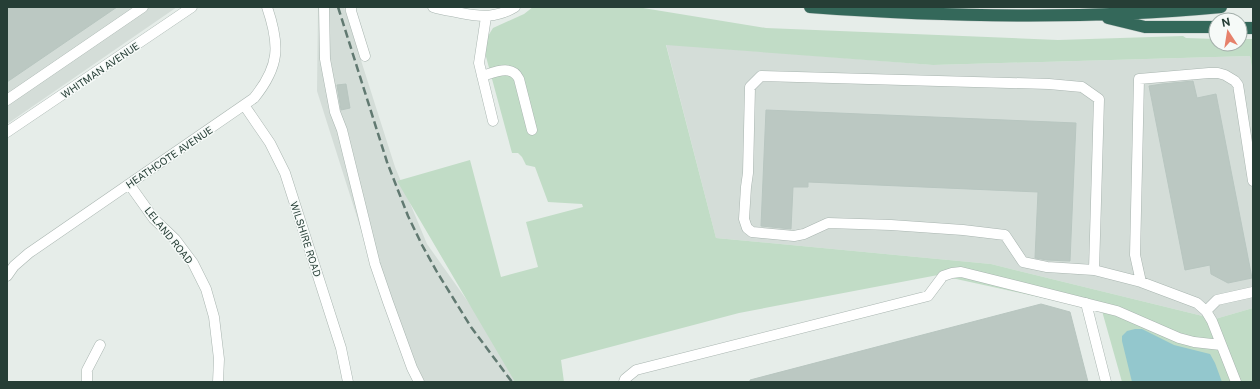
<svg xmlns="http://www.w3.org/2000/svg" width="1260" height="389" font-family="'Public Sans',sans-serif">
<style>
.built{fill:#d4ddd8}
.green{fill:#c1dcc6}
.water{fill:#93c7cd}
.building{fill:#bbc8c2;stroke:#b8c6c0}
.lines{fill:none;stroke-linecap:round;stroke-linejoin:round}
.minor-casing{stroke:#a9b5b0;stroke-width:11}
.highway-casing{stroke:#c2c9c7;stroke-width:13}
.minor{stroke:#fff;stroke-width:10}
.highway{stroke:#34685a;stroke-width:12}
.rail{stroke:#617971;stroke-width:2.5;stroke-dasharray:8 4;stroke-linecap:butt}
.labels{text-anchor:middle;stroke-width:3;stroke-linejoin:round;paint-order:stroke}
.street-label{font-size:10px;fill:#263e36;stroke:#f6faf8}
</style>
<rect width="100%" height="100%" fill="#e6ede9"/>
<path class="built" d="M7 7H177L7 124Z
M322 7H344L395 167 427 244 525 382H415L376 277 317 91 318 8Z
M666 44 933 65 1250 56 1253 75V308L1215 319 991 264 716 238Z"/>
<path class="green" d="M533 7H637L766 28 1058 40 1183 36 1186 38 1216 39V44H1240V39H1253V75L1250 56 933 65 666 45 716 238 991 264 1215 319 1253 308V382H1122L1102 311 938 275 739 313 561 360 564 382H515L397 181 470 160 501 277 538 267 526 222 583 207 582 204 548 202 535 167 526 165 522 157 518 153H512L485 53 488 36 493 28 524 14Z"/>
<path class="water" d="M1135 329H1142L1174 345 1210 354 1215 363 1222 382H1132L1122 341V336L1127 331Z"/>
<path class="building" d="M7 7H117L7 82Z
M1193 81 1197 98 1216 94 1252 278 1228 283 1211 274 1210 265 1185 270 1149 86 1162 84Z
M346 84 350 108 341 110 337 85Z
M766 110 1076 123 1070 261 1047 260 1035 258 1038 192 808 182V187H793L791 229 761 226Z
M1041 304 1070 312 1088 382H750V380Z"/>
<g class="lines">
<g class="minor-casing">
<path id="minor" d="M324 7 325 59 335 112 342 130 375 264 388 302 412 368 419 382
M351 7V11L365 56
M433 7C442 10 451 11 461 13 481 17 497 18 515 7
M486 17 479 63 493 121
M482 76C495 72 512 64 519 79L532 130
M7 100 143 7
M244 105 270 143 285 173 341 348 348 382
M7 132 192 7
M129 184 154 219 175 239 193 263 206 289 214 317 219 359 218 382
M1094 270 1099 99 1082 87 1049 84 761 76 750 87 748 173 746 187 744 219 747 228 752 232 794 236 804 234 828 223 891 225 963 230 1005 235 1023 262 1047 267 1094 270 1141 282 1197 303 1206 311 1212 321 1236 382
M7 276 14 266 29 253 254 98C280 66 280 45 267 7
M1141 282 1135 255 1139 79 1209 73H1218L1225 75 1235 81 1238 85 1239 91 1253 181
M1086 303 1106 382
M1206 311 1217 300 1253 292
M87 382V370L100 345
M624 382 625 379 636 370 928 296 943 276 952 273 961 272 1117 311 1179 338 1194 342 1221 345"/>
</g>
<g class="highway-casing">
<path id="highway" d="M810 7C947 17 1084 20 1221 7
M1108 18 1145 27H1216
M1240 28H1253"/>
</g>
<use href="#minor" class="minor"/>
<use href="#highway" class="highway"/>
<path class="rail" d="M338 7 387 162 408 216 422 245 437 272 471 327 512 382"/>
</g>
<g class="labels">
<g class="street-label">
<text transform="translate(100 70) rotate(-34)" y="4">WHITMAN AVENUE</text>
<text transform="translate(169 157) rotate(-34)" y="4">HEATHCOTE AVENUE</text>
<text transform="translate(169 235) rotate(51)" y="4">LELAND ROAD</text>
<text transform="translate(306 239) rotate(72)" y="4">WILSHIRE ROAD</text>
</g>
</g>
<rect width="1260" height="389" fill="none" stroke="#263e36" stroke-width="16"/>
<g transform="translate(1228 32) rotate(348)"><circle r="19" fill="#f6faf8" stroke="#a3afaa"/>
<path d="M0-3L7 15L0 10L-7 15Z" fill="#e6816b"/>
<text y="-6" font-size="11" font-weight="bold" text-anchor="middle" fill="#263e36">N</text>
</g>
</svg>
